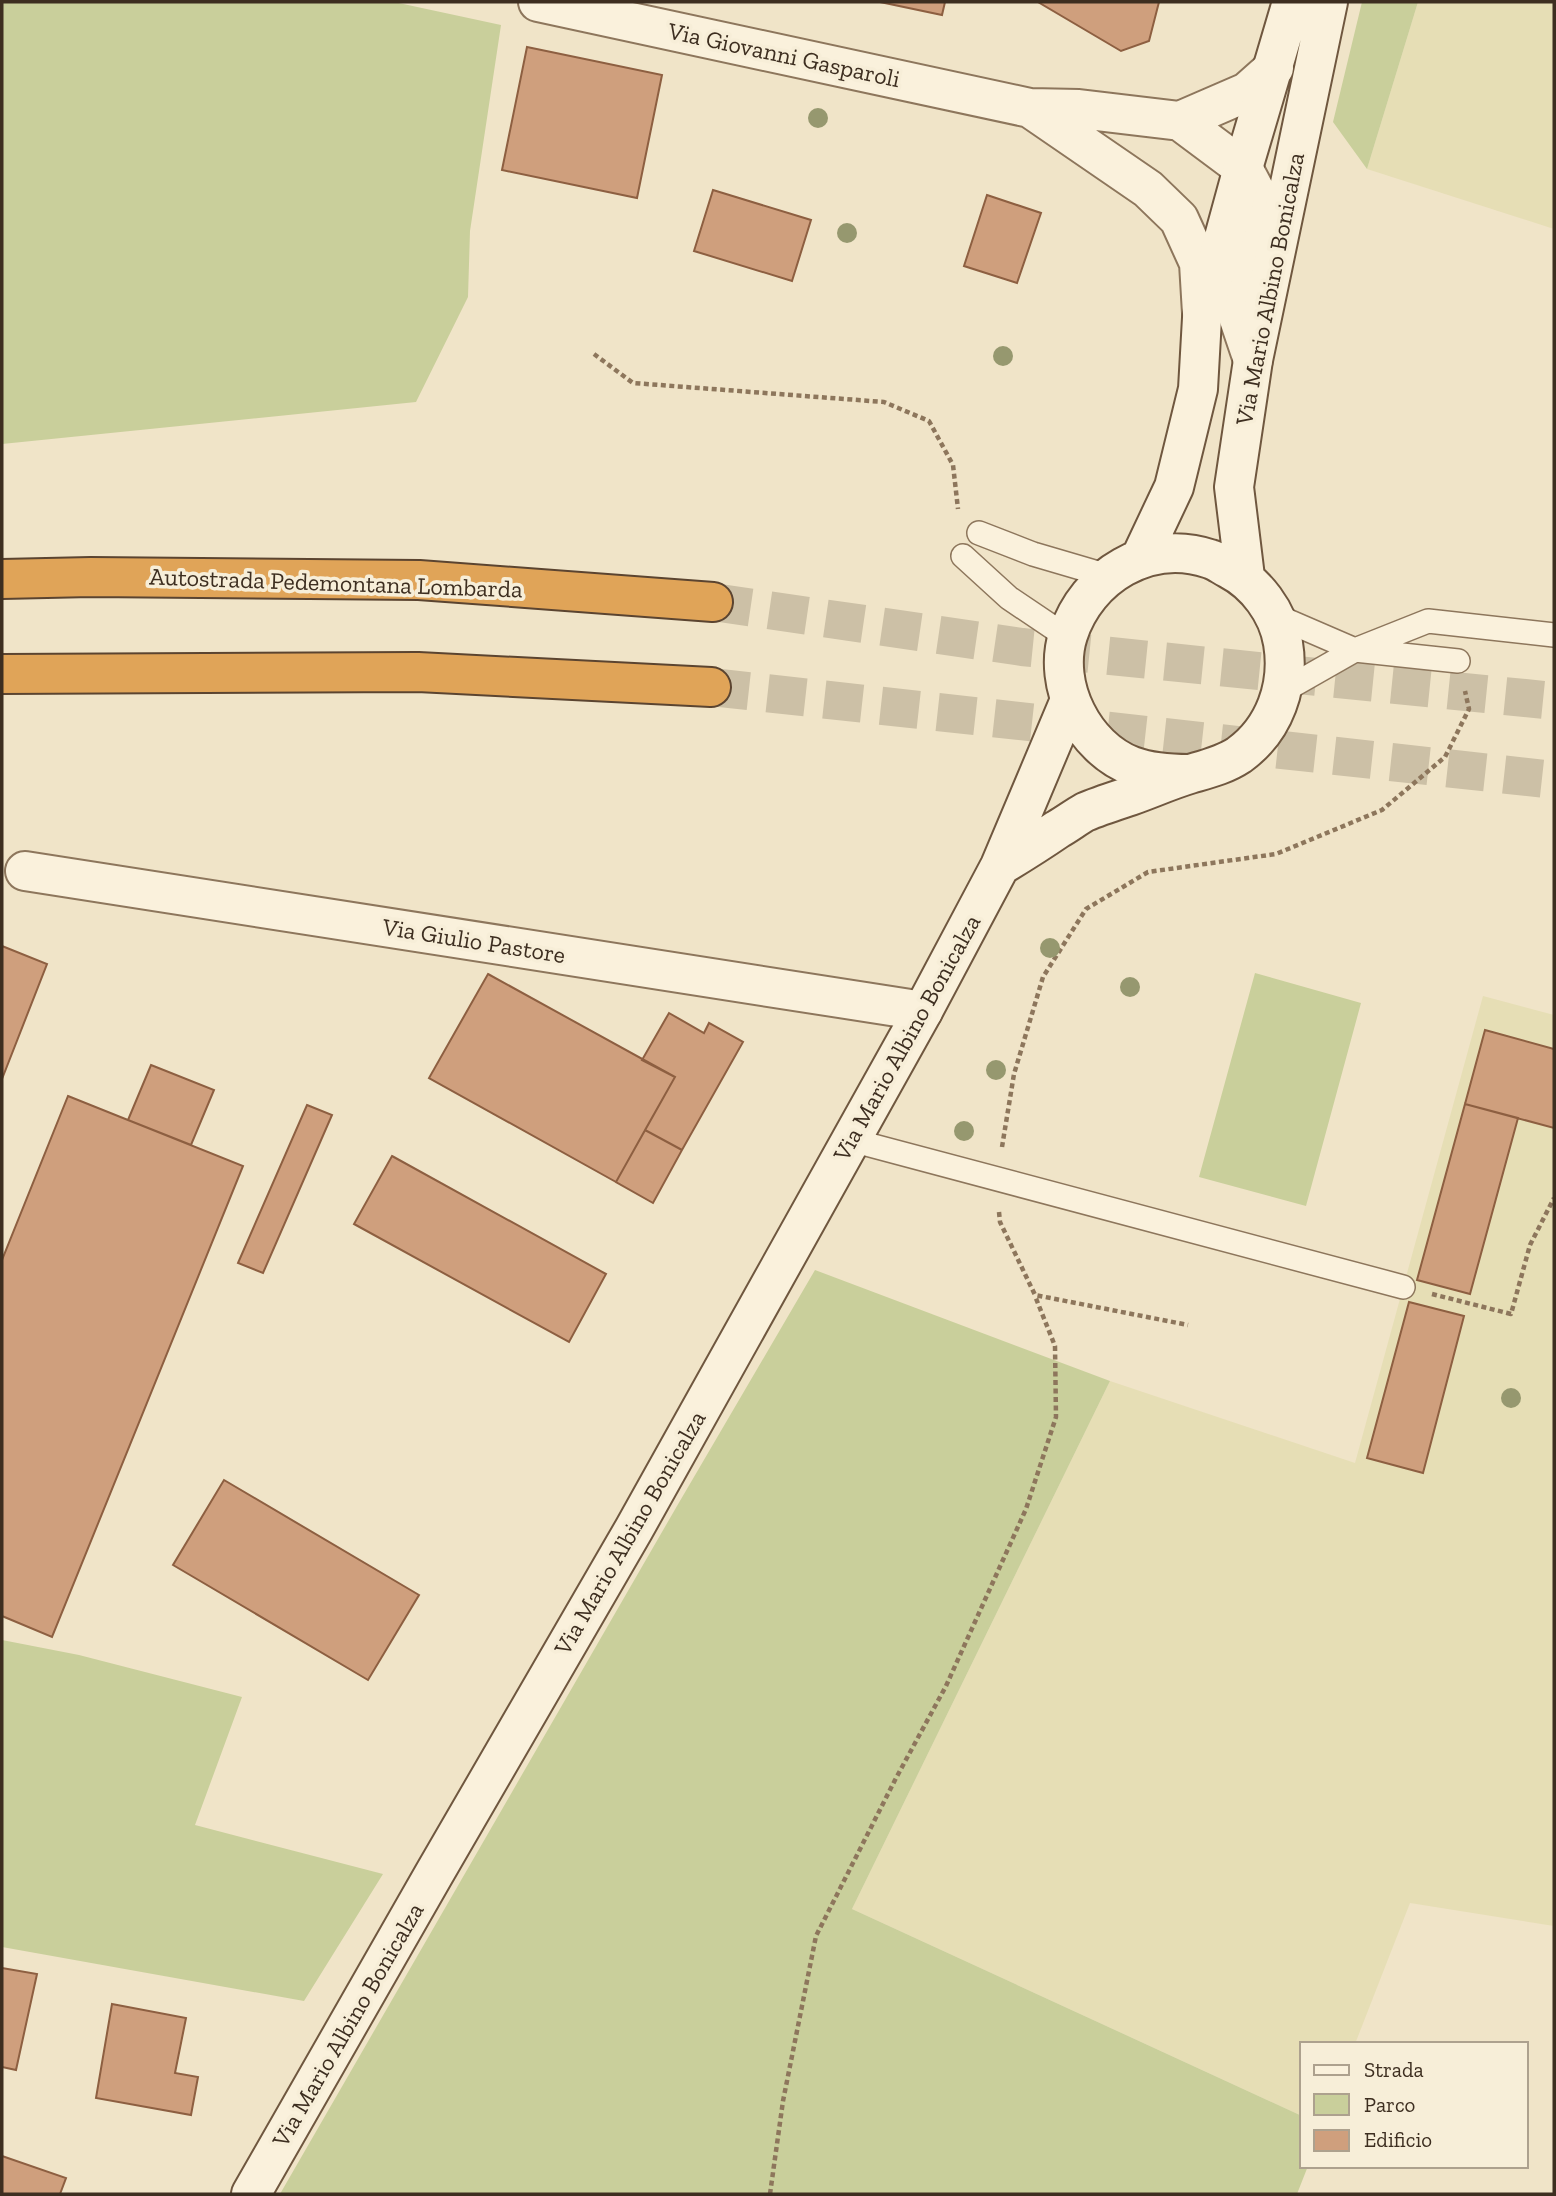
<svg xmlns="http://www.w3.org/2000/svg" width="1556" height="2196" font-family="'Zilla Slab',serif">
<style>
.farmland{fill:#e6deb5}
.green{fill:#c9cf9b}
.building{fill:#cf9f7d;stroke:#8d5f41;stroke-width:2}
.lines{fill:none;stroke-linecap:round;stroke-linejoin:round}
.motorway-tunnel{stroke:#ccc0a6;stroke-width:38;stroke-dasharray:38 19;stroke-linecap:butt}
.service-casing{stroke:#8d765c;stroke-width:26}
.minor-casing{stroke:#8d765c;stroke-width:42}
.tertiary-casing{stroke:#8d765c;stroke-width:42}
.secondary-casing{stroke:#6f573f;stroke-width:42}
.motorway-casing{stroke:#5b4430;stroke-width:42}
.path{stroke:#8d765c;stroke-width:4.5;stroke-dasharray:5 3.5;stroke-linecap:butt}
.service{stroke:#faf1dc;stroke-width:23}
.minor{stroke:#faf1dc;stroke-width:38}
.tertiary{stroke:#faf1dc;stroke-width:38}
.secondary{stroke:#faf1dc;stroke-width:38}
.motorway{stroke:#e0a458;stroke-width:38}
.tree{fill:#96986f}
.labels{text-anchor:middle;stroke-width:7;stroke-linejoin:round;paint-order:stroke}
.street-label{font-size:24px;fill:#3d2e20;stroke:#f7eed8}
</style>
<rect width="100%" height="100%" fill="#f0e4c8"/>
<path class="farmland" d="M1418 2H1554V229L1367 169Z
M1483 996 1554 1015V1926L1410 1903 1355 2044H1302V2116L852 1909 1110 1381 1355 1463Z"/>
<path class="green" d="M2 2H394L501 25 470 231 468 297 416 402 2 444Z
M1362 2H1418L1367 169 1333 122Z
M1255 973 1361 1003 1306 1206 1199 1177Z
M815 1270 1110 1381 852 1909 1302 2116V2166H1308L1297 2194H280L677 1506Z
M2 1640 79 1655 242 1697 195 1825 383 1874 304 2001 2 1947Z"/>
<path class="building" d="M880 2H945L942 15Z
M1038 2H1159L1149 41 1121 51Z
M527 47 662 75 637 198 502 170Z
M713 190 811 220 792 281 694 251Z
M987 195 1041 213 1017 283 964 266Z
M2 946 47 964 2 1079Z
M488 974 675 1077 616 1182 429 1078Z
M669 1013 704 1033 709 1023 743 1042 682 1150 645 1130 675 1077 642 1060Z
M1485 1030 1554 1049V1128L1465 1104Z
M151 1065 214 1090 191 1145 128 1120Z
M68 1096 243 1166 52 1637 2 1616V1260Z
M1465 1104 1518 1118 1470 1294 1417 1280Z
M307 1105 332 1115 263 1273 238 1263Z
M645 1130 682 1150 653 1203 616 1182Z
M392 1156 606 1274 569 1342 354 1224Z
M1409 1302 1464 1316 1423 1473 1367 1458Z
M224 1480 419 1595 368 1680 173 1565Z
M2 1968 37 1974 16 2070 2 2067Z
M112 2004 186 2018 175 2073 198 2077 191 2115 96 2098Z
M2 2156 66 2178 60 2194H2Z"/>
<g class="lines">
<path class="motorway-tunnel" d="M713 602 1022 647 1554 701
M711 687 1554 780"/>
<g class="service-casing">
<path id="service" d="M979 533 1033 554 1108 576
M963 556 1009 598 1067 637
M1274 615 1355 650 1458 661
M1283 691 1355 650 1428 621 1554 635
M851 1140 1403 1287"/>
</g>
<g class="minor-casing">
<path id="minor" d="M25 871 923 1011"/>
</g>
<g class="tertiary-casing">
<path id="tertiary" d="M538 2 1030 108 1079 109 1180 121 1247 92 1274 68
M1030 108 1148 189 1179 219 1199 263 1202 313
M1180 121 1243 168 1262 204 1238 316 1253 360"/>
</g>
<g class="secondary-casing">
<path id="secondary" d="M1140 559 1174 487 1198 389 1202 318 1243 168 1292 2
M1245 577 1234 487 1253 360 1328 2
M1000 866C1020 854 1039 842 1058 829 1067 824 1076 817 1085 812 1099 806 1115 801 1130 796 1150 789 1170 780 1190 774 1207 769 1224 765 1239 755 1275 729 1290 685 1283 643 1278 612 1256 583 1229 569 1223 566 1217 561 1210 559 1149 538 1087 576 1068 635 1052 685 1084 748 1132 766 1151 773 1169 774 1189 774
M251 2194 434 1874 634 1529 923 1011 1000 866 1070 700"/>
</g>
<g class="motorway-casing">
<path id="motorway" d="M2 579 91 577 419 580 713 602
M2 674 418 672 711 687"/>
</g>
<path class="path" d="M594 354 633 383 884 402 929 421 953 465 958 509
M1002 1147 1014 1074 1043 977 1086 909 1148 872 1276 854 1382 810 1445 757 1469 709 1465 691
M999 1212 1000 1222 1035 1295 1188 1325
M1432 1294 1511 1314 1530 1245 1554 1198
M770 2194 783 2101 816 1936 895 1780 946 1686 1026 1509 1056 1417 1055 1346 1035 1296"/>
<use href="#service" class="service"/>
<use href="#minor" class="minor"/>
<use href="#tertiary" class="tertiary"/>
<use href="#secondary" class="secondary"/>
<use href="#motorway" class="motorway"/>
</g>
<g class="tree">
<circle cx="818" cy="118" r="10"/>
<circle cx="847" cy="233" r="10"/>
<circle cx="1003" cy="356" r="10"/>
<circle cx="1050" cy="948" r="10"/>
<circle cx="1130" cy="987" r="10"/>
<circle cx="996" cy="1070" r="10"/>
<circle cx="964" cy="1131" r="10"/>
<circle cx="1511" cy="1398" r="10"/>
</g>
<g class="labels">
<g class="street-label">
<text transform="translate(784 55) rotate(12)" y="8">Via Giovanni Gasparoli</text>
<text transform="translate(1270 289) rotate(-79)" y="8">Via Mario Albino Bonicalza</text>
<text transform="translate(336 583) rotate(2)" y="8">Autostrada Pedemontana Lombarda</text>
<text transform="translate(474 941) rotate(9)" y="8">Via Giulio Pastore</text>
<text transform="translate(907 1038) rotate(-61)" y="8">Via Mario Albino Bonicalza</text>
<text transform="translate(630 1533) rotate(-60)" y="8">Via Mario Albino Bonicalza</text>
<text transform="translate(348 2025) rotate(-60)" y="8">Via Mario Albino Bonicalza</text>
</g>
</g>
<rect width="1556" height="2196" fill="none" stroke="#3d2e20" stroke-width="7"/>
<rect x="1300" y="2042" width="228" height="126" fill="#f7eed8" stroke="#ada18e" stroke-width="2"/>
<rect x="1314" y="2065" width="35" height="10" fill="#faf1dc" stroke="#ada18e" stroke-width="2"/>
<text x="1364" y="2077" font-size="21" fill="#3d2e20">Strada</text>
<rect x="1314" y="2094" width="35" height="21" fill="#c9cf9b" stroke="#ada18e" stroke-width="2"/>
<text x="1364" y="2112" font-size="21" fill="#3d2e20">Parco</text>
<rect x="1314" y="2130" width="35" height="21" fill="#cf9f7d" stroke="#ada18e" stroke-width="2"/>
<text x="1364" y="2147" font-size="21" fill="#3d2e20">Edificio</text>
</svg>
